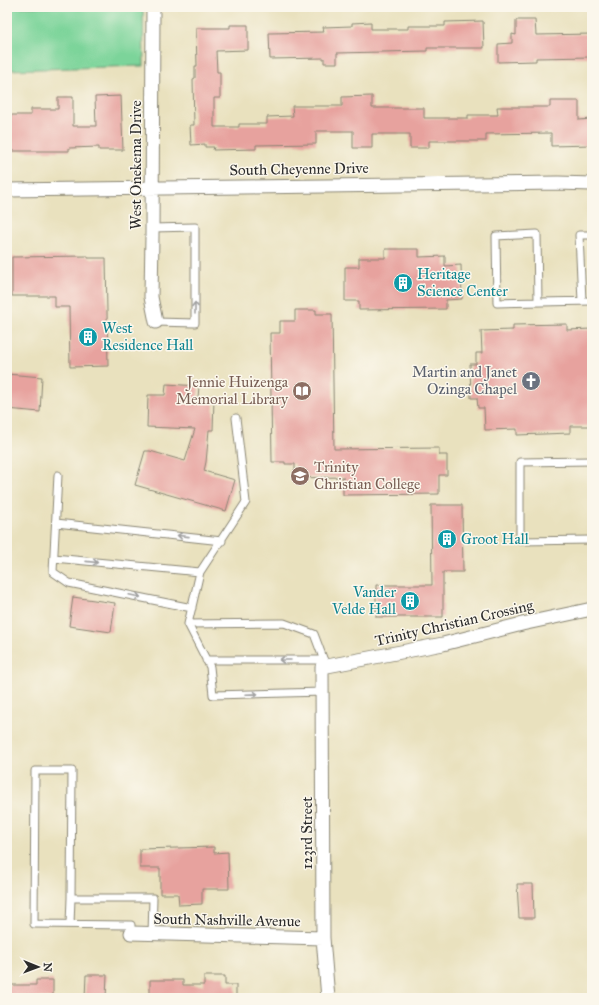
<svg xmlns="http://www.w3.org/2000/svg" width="599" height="1005" font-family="'IM FELL Great Primer',serif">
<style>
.green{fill:#7bd49a;stroke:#538062}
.building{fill:#e7a29e}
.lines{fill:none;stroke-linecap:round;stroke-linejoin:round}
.lane-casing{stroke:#8a8674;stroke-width:9}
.street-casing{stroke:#8a8674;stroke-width:15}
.lane{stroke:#fff;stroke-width:7}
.street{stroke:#fff;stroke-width:13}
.oneway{stroke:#a0a0a0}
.labels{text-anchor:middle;stroke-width:3;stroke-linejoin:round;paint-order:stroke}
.street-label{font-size:15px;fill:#2b2b2b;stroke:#fbf7ec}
.culture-label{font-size:15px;fill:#0d838f;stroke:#fbf7ec;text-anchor:start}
.worship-label{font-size:15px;fill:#5b616d;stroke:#fbf7ec;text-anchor:end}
.education-label{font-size:15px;fill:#785e54;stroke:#fbf7ec;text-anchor:end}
</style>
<rect width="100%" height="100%" fill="#fbf7ec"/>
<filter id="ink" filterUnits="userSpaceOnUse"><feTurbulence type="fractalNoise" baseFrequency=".025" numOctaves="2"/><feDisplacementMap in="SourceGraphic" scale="8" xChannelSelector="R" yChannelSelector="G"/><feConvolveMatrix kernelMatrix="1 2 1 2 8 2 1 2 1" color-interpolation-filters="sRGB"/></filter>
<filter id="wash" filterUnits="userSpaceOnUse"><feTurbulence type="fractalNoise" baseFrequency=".012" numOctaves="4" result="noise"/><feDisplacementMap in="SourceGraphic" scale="16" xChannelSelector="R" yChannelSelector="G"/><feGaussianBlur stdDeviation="0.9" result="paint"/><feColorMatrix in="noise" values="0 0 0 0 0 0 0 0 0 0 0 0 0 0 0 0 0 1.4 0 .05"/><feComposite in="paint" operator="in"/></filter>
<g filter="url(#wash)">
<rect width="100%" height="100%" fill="#e9e1be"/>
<path class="green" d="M7 7H143L144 66 7 70Z"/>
<g id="blocks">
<path class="building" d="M516 20H535L536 35 592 34V57L536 58V61L498 62V44L512 43V34L516 35Z
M483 21 484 48H427V51L337 53V63H324V58L270 59 269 33 324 32 323 27 352 26V23L371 22V29H408V26H445V22Z
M230 25H248V50L216 51 217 72H220V98H214V127H239V124H267V117L293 116 292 106H342V97L372 96V108H424V118H468V115H498L497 107H550V101H579V120L592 119V145L551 146V133L486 134V141H429V148H410V134H372V148H353V131H316V144L256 145V149L213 150 214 147H205V144L191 145 190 125H194L193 79 195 78V66H197L196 28H230Z
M121 96 123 150H99V147L69 148V151H7V115H31V109H58V97H73V126H96L95 97Z
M385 249H419V257L445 256V266L461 265 462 299 446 300V309L359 310V301H345V267H359V258H385Z
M88 256V258H106L108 366 70 367 69 307H55V296H12V257Z
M295 310H316V314H332L334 449 439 448V455H447V475H439V494L343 495V477L295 478V464H285V462H272L270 333H280V321H295Z
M567 324V330L592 329V426H570V433L517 435V429L485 430 484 408H478L477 398H471L470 364H476V353H482L481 331 513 330V325Z
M7 374 42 377 40 412 7 409Z
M166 384 199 386 198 398 214 399 213 430H209L206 462 204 471 235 480 226 511 135 485 145 451H150L185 461 195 429 147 427 148 395H165Z
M431 505H462L463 572H443V617H376V585H432Z
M73 597 115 603 111 632 69 626Z
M214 847V853L228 852 229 889H202V904L179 905 178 894H160V868H140V849Z
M517 884H533L534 918H519Z
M86 975H107L106 998H85Z
M204 976H225V985H236V998H150V980H183V985H204Z
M36 980H53V998H7V985H36Z"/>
</g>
</g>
<g filter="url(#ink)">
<use href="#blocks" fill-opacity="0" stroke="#8a8674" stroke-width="1"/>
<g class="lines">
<g class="lane-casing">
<path id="lane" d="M152 228 195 227V323L156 322
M582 301 579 235H592
M538 302 537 234 496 236 497 303 592 301
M236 418 246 502 200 572 188 624 210 667 213 695 323 692
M592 461 520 462V541L592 540
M58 475 53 572 69 583 192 608
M56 523 222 541
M54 558 200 572
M188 624 284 623 314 634 326 666
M206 660H324
M70 924 71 898
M131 933V925L34 924 35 771H72L71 898H153L152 934"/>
</g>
<g class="street-casing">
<path id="street" d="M153 7 152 236 151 297 156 322
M7 190 558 183 592 184
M131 933 323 938
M328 998 323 938 322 667 443 644 522 624 592 609"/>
</g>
<use href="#lane" class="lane"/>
<use href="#street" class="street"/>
</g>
<defs><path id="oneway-shaft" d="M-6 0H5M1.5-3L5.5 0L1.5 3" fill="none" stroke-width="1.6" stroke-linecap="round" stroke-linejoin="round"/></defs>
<g class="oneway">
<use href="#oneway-shaft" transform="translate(195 308) rotate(-90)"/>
<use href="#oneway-shaft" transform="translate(183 536) rotate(-174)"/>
<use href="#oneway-shaft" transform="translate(92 562) rotate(6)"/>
<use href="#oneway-shaft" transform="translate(135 596) rotate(12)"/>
<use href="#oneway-shaft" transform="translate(285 660) rotate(-180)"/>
<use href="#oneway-shaft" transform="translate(252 694) rotate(-2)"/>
</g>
</g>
<defs>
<g id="building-disc" transform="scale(1)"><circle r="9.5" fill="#0f9aa8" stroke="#fbf7ec"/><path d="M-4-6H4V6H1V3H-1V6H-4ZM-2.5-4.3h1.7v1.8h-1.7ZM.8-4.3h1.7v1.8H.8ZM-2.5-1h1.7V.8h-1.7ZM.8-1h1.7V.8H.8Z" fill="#fff"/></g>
<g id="church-disc" transform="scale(1)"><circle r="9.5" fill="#6b7280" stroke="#fbf7ec"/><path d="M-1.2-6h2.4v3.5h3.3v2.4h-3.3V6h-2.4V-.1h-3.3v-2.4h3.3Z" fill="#fff"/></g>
<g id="library-disc" transform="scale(1)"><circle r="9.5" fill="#8d6e63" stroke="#fbf7ec"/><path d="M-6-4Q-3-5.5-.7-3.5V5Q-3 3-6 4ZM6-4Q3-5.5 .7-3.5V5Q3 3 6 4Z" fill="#fff"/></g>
<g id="university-disc" transform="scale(1)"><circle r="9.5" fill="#8d6e63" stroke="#fbf7ec"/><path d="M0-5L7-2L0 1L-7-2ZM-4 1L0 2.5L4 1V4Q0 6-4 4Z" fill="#fff"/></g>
</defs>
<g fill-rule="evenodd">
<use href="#building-disc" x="403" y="283"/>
<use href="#building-disc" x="88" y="337"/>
<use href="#church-disc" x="531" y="381"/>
<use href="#library-disc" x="302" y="391"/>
<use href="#university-disc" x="300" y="476"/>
<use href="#building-disc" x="447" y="539"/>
<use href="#building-disc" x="410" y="601"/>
</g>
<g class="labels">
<g class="street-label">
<text transform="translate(136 165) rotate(-90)" y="5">West Onekema Drive</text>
<text transform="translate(299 169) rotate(-1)" y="5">South Cheyenne Drive</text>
<text transform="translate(454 623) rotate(-13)" y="5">Trinity Christian Crossing</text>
<text transform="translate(307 833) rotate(-90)" y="5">123rd Street</text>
<text transform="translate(227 920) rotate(1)" y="5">South Nashville Avenue</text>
</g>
<g class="culture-label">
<text x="417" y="279">Heritage<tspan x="417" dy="17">Science Center</tspan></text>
<text x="102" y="333">West<tspan x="102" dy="17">Residence Hall</tspan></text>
<text x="461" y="544">Groot Hall</text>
<text x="396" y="597" text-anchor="end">Vander<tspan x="396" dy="17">Velde Hall</tspan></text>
</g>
<g class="worship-label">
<text x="517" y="377">Martin and Janet<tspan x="517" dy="17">Ozinga Chapel</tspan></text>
</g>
<g class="education-label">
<text x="288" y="387">Jennie Huizenga<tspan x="288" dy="17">Memorial Library</tspan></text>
<text x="314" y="472" text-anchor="start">Trinity<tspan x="314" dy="17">Christian College</tspan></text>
</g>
</g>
<rect width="599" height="1005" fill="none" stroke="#fbf7ec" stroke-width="24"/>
<g transform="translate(38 967) rotate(91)" stroke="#fbf7ec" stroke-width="3" paint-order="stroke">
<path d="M0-3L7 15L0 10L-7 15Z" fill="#2b2b2b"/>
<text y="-6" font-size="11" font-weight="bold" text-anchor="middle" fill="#2b2b2b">N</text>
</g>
</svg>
